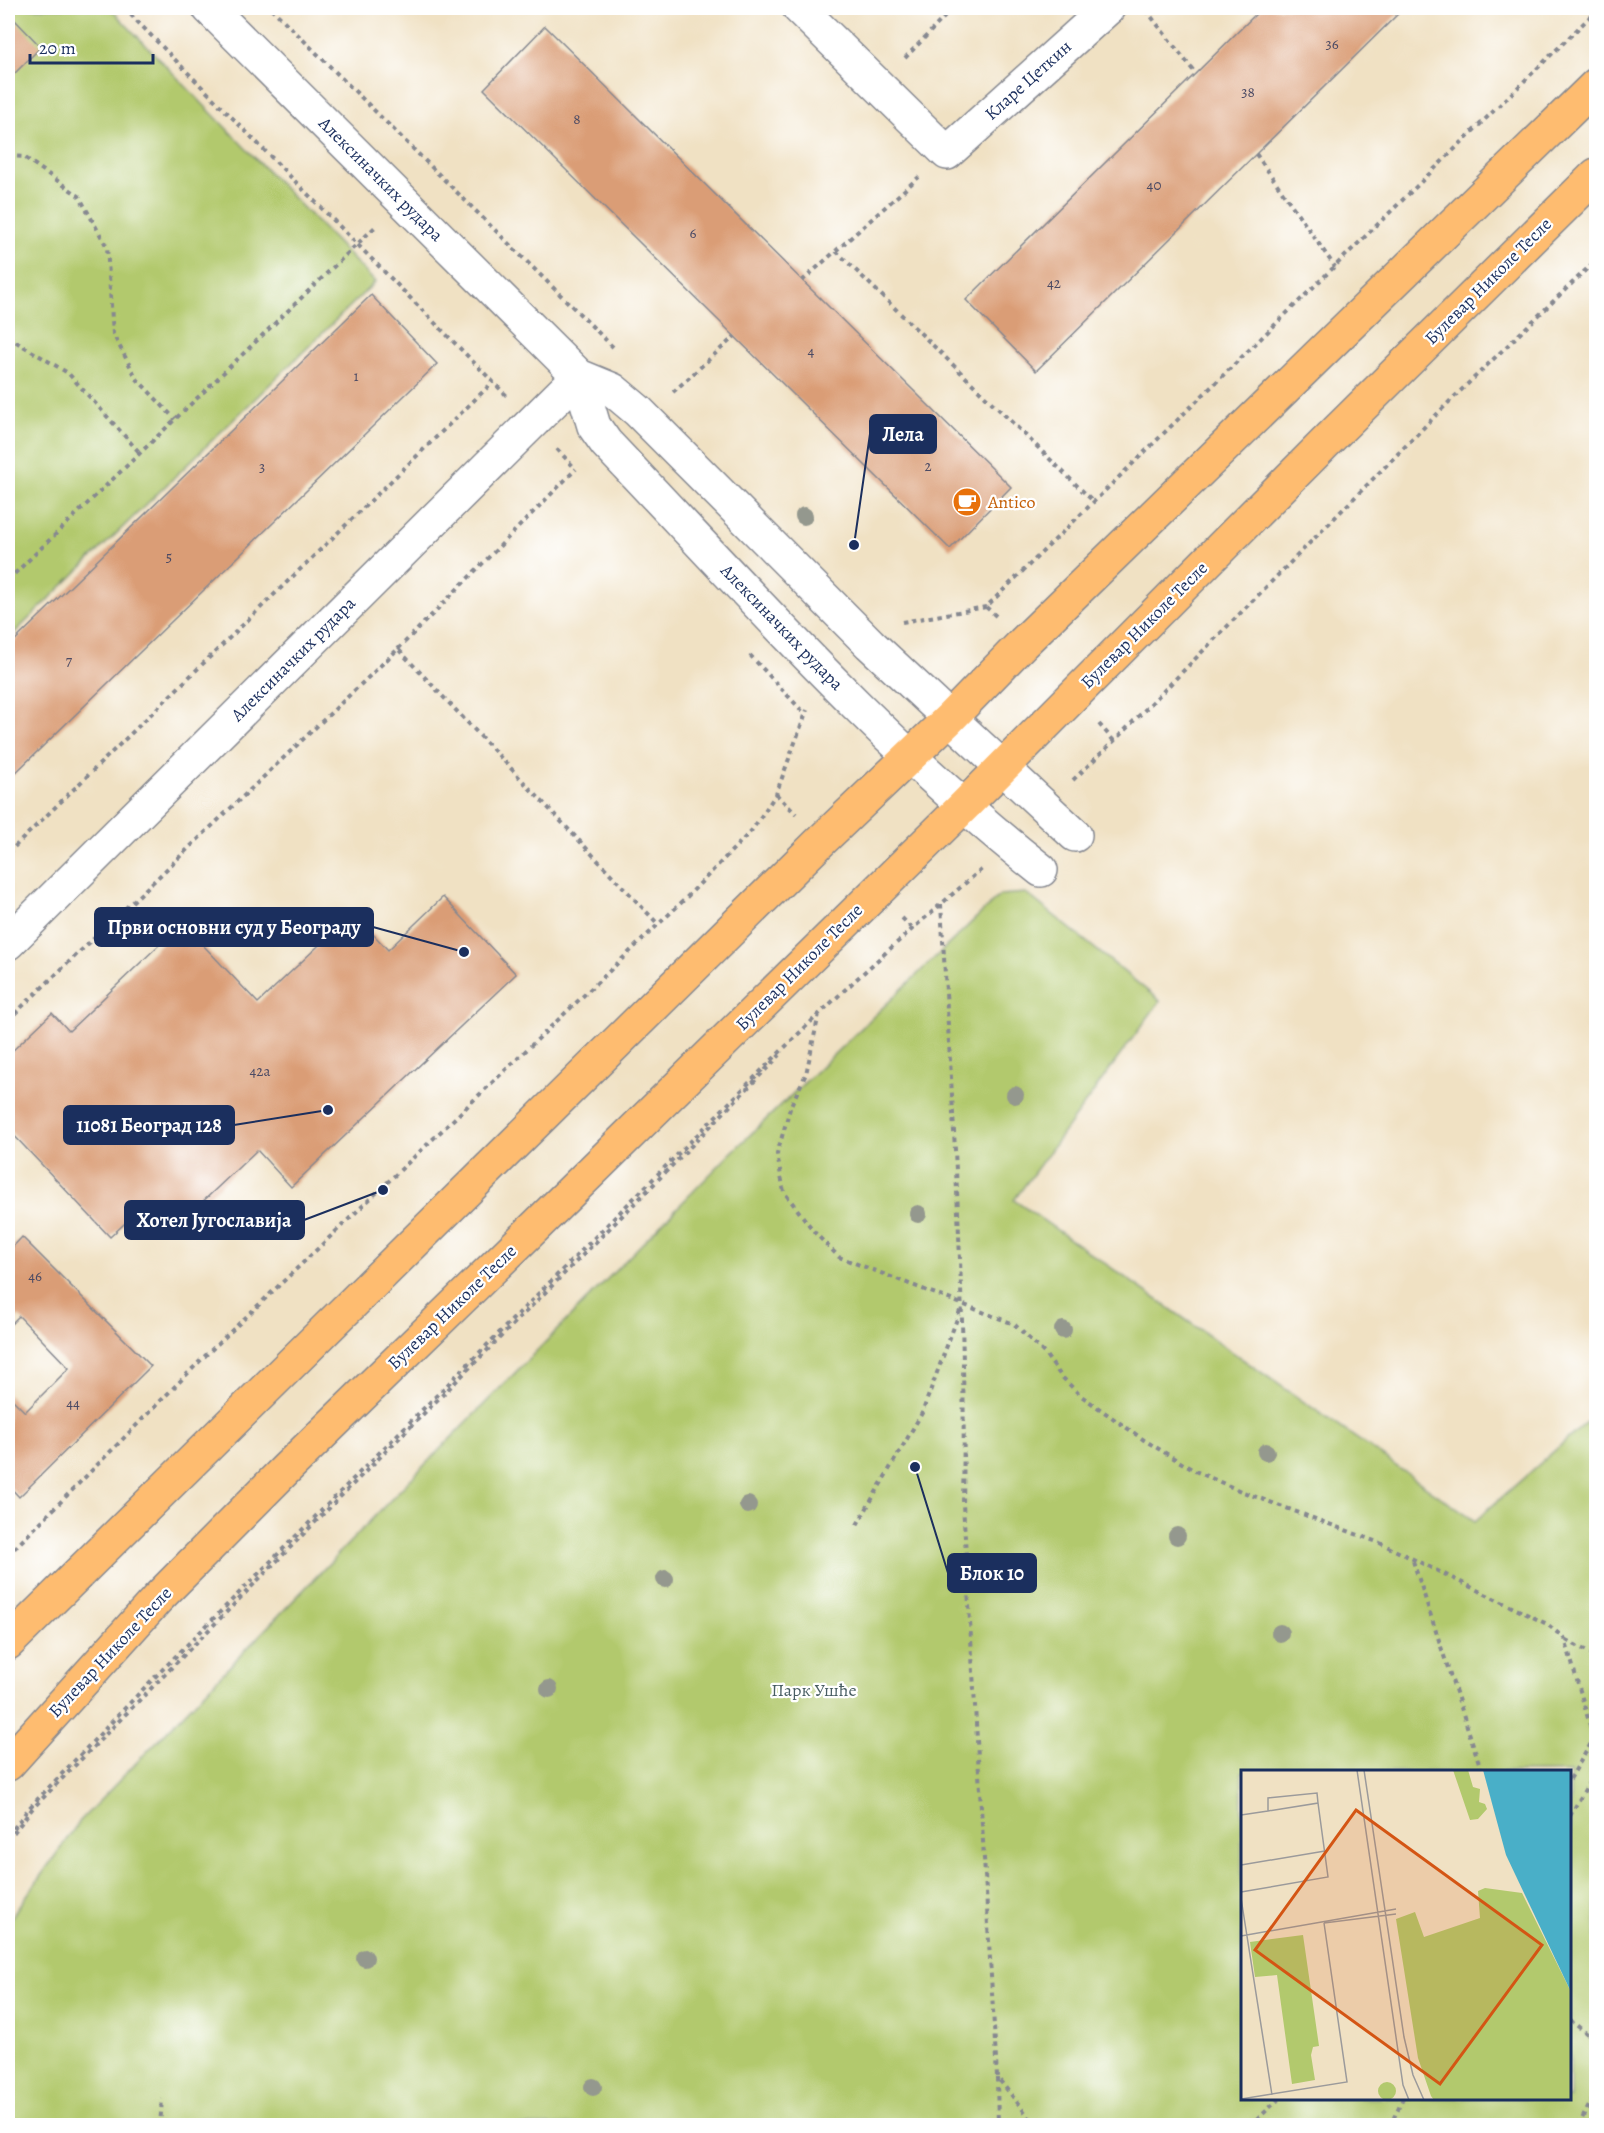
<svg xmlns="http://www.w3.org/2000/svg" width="1604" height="2133" font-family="Alegreya,serif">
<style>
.green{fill:#b2c96d;stroke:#667c66;stroke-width:1.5;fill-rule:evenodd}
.building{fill:#da9d76}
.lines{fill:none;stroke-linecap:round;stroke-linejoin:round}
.minor-casing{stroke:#868890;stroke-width:36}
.major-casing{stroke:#868890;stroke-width:36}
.path{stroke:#868890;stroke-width:4;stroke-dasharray:4.5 4.5;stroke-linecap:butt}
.minor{stroke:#fff;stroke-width:33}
.major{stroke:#febc70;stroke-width:33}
.tree{fill:#94988e}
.labels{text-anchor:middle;stroke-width:4.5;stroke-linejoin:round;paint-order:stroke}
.number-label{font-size:15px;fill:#4b4a64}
.street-label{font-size:18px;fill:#1b2f5e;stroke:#fff}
.food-label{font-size:18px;fill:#c56008;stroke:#fff;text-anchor:start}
.park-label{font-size:18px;fill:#485d62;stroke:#fff}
.inset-road{fill:none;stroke:#9b9a9b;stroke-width:1.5}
.view{fill:#d45514;fill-opacity:0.15;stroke:#d45514;stroke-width:3}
.inset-edge{fill:none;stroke:#1b2f5e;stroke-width:3}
.leader{fill:none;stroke:#1b2f5e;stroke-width:2}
.callout-dot{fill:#1b2f5e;stroke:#fff;stroke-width:2}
.callout{fill:#1b2f5e;stroke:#1b2f5e;stroke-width:2}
.callout-label{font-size:20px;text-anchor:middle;font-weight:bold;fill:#fff}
</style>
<rect width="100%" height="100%" fill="#fff"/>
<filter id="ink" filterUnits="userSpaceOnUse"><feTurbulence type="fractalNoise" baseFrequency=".0167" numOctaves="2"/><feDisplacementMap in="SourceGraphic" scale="12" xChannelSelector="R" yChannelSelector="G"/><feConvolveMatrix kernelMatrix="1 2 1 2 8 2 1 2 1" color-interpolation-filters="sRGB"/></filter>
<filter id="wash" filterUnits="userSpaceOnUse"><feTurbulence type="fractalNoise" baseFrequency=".008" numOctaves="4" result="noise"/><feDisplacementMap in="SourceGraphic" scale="24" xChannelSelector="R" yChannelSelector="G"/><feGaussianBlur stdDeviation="1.35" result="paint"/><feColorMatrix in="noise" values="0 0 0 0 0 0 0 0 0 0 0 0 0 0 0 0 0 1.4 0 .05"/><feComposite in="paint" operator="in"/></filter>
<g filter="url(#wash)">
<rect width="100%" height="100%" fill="#f0e1c3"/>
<path class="green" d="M8 8H110L375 282 8 639Z
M1026 893 1160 1001 1014 1200 1475 1521 1596 1414V2125H8V1922L79 1822 401 1489 729 1155 1000 895ZM1242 1772H1570V2098H1242Z"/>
<g id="blocks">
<path class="building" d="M911 8H923L917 13Z
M1262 8H1404L1036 371 966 300Z
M13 18 41 47 11 77 8 73V24Z
M545 26 1011 487 950 549 484 89Z
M371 295 437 364 8 780V647Z
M443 897 516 974 291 1187 257 1150 175 1228 149 1201 110 1237 8 1129V1055L52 1013 69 1031 182 923 258 1003 353 913 388 950Z
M22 1237 151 1366 19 1497 8 1485V1395L25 1412 69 1368 19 1316 8 1327V1252Z"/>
</g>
</g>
<g filter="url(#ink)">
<use href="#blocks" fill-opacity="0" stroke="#868890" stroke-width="1.5"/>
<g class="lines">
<g class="minor-casing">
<path id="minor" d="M209 8 579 376 613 390 638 411 870 644 1075 835
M799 8 947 153 1108 8
M579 376 594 426 606 443C746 590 881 744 1041 870
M8 943 579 376"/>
</g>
<g class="major-casing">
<path id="major" d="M8 1643 821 841 949 719 1023 643 1596 85
M8 1764 158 1598 285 1470 536 1226 964 806 1333 435 1596 175"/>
</g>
<path class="path" d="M124 8 507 396
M271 8 613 347
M1146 10 1196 74
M905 58 953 8
M1256 154 1335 267
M8 156 24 157 79 196 107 247 113 334 137 379 175 419
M836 251 1094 502
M802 281 919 177
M8 337 68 373 140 453
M673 392 735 336
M557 449 573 466
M8 580 376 226
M986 607 997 617
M902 622 986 607 1596 11
M398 649 576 469
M750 655 804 713
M1099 724 1114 741
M1073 780 1114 741 1450 401 1596 260
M776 794 796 814
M8 853 493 382
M941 904C952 1104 967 1304 963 1504L997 2077 1036 2126
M902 918 912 928
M819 1014 806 1074 791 1105 777 1154 784 1192 816 1234 839 1257 1014 1324 1045 1354 1061 1376 1080 1395 1144 1440 1195 1471 1243 1492 1380 1543 1547 1624 1565 1639 1594 1739
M8 1020 398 649 658 924
M857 1525 922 1413 961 1308
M8 1555 206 1355 684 900 752 830 776 794 807 710
M1413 1561 1482 1772
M1566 1640 1596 1656
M1570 1779 1596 1735
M1570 1816 1596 1770
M8 1836 29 1808 152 1680 773 1059C840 992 910 930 982 869
M8 1840 32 1809 339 1498 651 1187 780 1055
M1570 2020 1596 2041
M997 2078 998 2126
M160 2126 162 2099
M1250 2126 1280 2098
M1390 2126 1403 2098
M1578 2126 1596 2093"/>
<use href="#minor" class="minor"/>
<use href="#major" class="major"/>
</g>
<g class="tree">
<circle cx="804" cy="516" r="9"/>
<circle cx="1015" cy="1095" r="9"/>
<circle cx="918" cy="1214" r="9"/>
<circle cx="1063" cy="1330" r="9"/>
<circle cx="1266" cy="1452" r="9"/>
<circle cx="748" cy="1505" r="9"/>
<circle cx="1177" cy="1536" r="9"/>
<circle cx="665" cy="1579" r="9"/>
<circle cx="1280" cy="1633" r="9"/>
<circle cx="549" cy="1689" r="9"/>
<circle cx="365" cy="1958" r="9"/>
<circle cx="593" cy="2087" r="9"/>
</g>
</g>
<defs>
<g id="cafe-disc" transform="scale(1.5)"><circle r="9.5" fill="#e8710a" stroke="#fff"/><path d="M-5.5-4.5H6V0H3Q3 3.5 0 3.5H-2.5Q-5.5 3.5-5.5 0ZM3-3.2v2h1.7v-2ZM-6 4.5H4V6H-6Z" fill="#fff"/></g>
</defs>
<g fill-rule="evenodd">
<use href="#cafe-disc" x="967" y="502"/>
</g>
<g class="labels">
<g class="number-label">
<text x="1332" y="49">36</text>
<text x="1248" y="97">38</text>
<text x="577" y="124">8</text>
<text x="1154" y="190">40</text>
<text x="693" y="238">6</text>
<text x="1054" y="288">42</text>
<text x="811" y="356">4</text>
<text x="356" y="381">1</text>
<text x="928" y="471">2</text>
<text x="262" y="472">3</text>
<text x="169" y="562">5</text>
<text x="69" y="666">7</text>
<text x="260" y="1076">42a</text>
<text x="35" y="1281">46</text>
<text x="73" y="1408">44</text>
</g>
<g class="street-label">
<text transform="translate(1028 80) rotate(-42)" y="6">Кларе Цеткин</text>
<text transform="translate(381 179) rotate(45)" y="6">Алексиначких рудара</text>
<text transform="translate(1488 281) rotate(-45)" y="6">Булевар Николе Тесле</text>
<text transform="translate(1144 625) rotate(-45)" y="6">Булевар Николе Тесле</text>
<text transform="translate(782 627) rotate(46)" y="6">Алексиначких рудара</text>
<text transform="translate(293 659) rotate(-45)" y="6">Алексиначких рудара</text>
<text transform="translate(799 967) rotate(-45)" y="6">Булевар Николе Тесле</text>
<text transform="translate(452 1307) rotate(-44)" y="6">Булевар Николе Тесле</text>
<text transform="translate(110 1652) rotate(-47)" y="6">Булевар Николе Тесле</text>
</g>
<g class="food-label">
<text x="988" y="508">Antico</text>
</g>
<g class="park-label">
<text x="814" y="1696">Парк Ушће</text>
</g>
</g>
<g transform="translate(1241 1770)">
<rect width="330" height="330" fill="#f0e1c3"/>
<path d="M212 0H227L232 17 239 19 238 32 244 34 246 39 237 49 229 50ZM244 118 281 123 330 222V330H193L190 326 177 288 155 149 174 142 183 167 239 148 237 121ZM62 165 78 276 72 277 70 285 74 310 51 314 36 205 14 207 9 172ZM137 321a9 9 0 1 1 18 0a9 9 0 1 1-18 0Z" fill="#b2c96d"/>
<path d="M242 0H330V222L265 85Z" fill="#49afc8"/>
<path class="inset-road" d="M116 0 162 315 168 330M123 0 163 267 172 305 183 330M0 45 27 41 77 33 76 23 27 28V41M0 95 84 81M0 122 87 107 77 33M0 128 31 325M83 153 155 144M0 166 155 139M0 329 106 312 83 153"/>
<path class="view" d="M115 40 301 175 199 314 14 180Z"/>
<rect width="330" height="330" class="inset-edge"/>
</g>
<path class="leader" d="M854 545L870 434M464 952L373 927M328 1110L234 1125M383 1190L304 1220M915 1467L948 1573"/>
<g class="callout-dot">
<circle cx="854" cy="545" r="6"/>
<circle cx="464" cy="952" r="6"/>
<circle cx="328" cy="1110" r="6"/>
<circle cx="383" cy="1190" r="6"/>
<circle cx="915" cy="1467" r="6"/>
</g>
<g class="callout">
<rect x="870" y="415" width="66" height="38" rx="6"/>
<rect x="95" y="908" width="278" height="38" rx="6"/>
<rect x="64" y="1106" width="170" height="38" rx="6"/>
<rect x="125" y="1201" width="179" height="38" rx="6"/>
<rect x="948" y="1554" width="88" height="38" rx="6"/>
</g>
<g class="callout-label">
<text x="903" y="441">Лела</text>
<text x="234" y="934">Први основни суд у Београду</text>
<text x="149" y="1132">11081 Београд 128</text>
<text x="214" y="1227">Хотел Југославија</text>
<text x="992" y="1580">Блок 10</text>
</g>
<rect width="1604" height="2133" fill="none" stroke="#fff" stroke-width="30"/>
<path d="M30 54v9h123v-9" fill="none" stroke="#1b2f5e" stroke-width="3"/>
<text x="39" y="54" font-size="18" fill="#1b2f5e" stroke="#ffffff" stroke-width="4.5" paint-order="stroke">20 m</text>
</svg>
